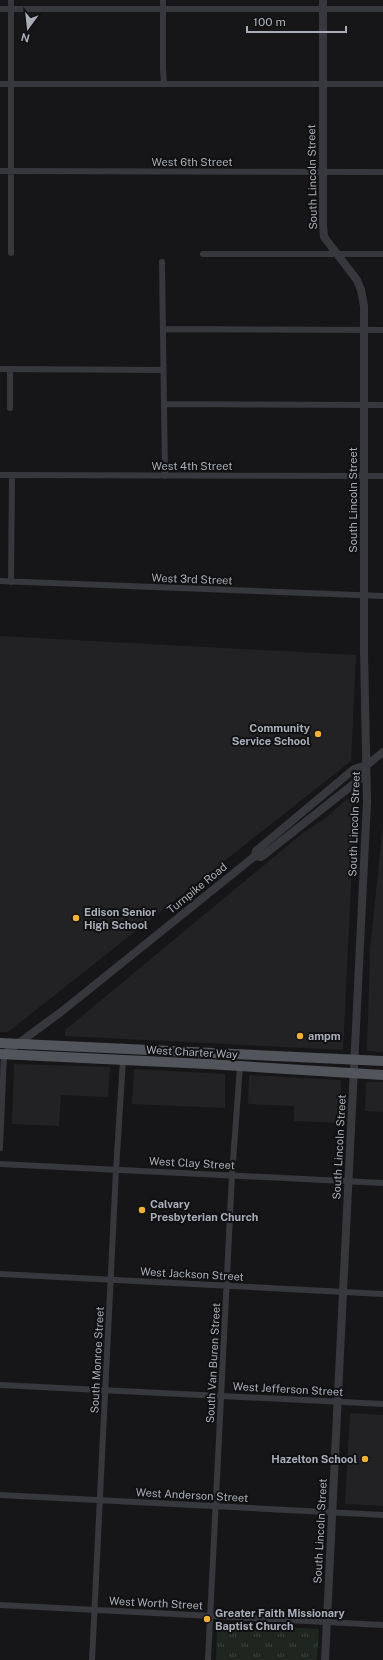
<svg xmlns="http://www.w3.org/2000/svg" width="383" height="1660" font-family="'Public Sans',sans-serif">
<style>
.built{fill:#222225}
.grass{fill:url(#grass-tufts)}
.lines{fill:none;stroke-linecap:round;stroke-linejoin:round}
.minor{stroke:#37383d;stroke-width:6}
.tertiary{stroke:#37383d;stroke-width:8}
.primary{stroke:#53555c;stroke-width:10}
.poi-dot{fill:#f2b134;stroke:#111113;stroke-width:1.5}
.labels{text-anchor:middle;stroke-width:4;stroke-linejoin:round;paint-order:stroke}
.street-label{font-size:11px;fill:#a8adb8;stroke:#111113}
.poi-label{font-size:11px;font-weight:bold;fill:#a8adb8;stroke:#111113;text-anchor:start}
</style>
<defs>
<pattern id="grass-tufts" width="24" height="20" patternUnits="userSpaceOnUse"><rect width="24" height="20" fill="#1e261f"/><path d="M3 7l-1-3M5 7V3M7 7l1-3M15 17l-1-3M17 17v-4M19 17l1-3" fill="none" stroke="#3c433d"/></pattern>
</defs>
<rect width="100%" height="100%" fill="#161618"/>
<path class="built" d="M0 636 356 655 351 761 8 1032H0Z
M347 799 355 803 343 1050 65 1036V1030L304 832 323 820Z
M383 823V1052L367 1051 370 950Z
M14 1064 110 1067 108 1097 61 1095 59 1126 12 1124Z
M134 1069 225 1074V1108L132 1104Z
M249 1075 341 1080 340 1123 294 1121V1106L248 1104Z
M366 1082H383V1112L365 1111Z
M350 1413 383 1415V1506L345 1504Z"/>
<path class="grass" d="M217 1624 319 1629 317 1660H216Z"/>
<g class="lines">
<path class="minor" d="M163 0V68L164 84
M0 9H383
M0 84H383
M0 171 383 172
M11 253V0
M203 254H383
M162 262 165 476
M164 329 383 330
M0 369 163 370
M164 404 383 405
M10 408V369
M0 475 383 476
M0 581 383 596
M11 582 12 475
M0 1148 4 1054
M0 1164 383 1183
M0 1274 383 1294
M0 1385 383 1404
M0 1495 383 1515
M0 1605 383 1625
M92 1660 116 1170 123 1060
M208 1660 232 1175 240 1066"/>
<path class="tertiary" d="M323 0V225L324 237 357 280 361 290 364 306V652L367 802 325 1660
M255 856 261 857 265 854 360 779 367 765 383 752
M4 1054 61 1012 255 856 256 851 354 769 367 765"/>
<path class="primary" d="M0 1043 383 1061
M0 1054 207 1064 383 1075"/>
</g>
<g class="poi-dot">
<circle cx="318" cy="734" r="4"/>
<circle cx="76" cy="918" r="4"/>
<circle cx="300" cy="1036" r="4"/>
<circle cx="142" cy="1210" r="4"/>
<circle cx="365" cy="1459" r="4"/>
<circle cx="207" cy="1619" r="4"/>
</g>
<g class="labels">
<g class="street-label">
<text x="192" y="166">West 6th Street</text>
<text transform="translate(312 177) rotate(-91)" y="4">South Lincoln Street</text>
<text x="192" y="470">West 4th Street</text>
<text transform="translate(353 500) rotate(-90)" y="4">South Lincoln Street</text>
<text transform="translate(192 579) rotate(2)" y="4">West 3rd Street</text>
<text transform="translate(354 824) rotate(-88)" y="4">South Lincoln Street</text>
<text transform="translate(197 888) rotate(-39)" y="4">Turnpike Road</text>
<text transform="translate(192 1052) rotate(3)" y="4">West Charter Way</text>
<text transform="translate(339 1147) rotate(-87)" y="4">South Lincoln Street</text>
<text transform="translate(192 1163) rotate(3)" y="4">West Clay Street</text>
<text transform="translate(192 1274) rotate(3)" y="4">West Jackson Street</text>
<text transform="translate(97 1360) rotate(-87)" y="4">South Monroe Street</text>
<text transform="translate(213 1363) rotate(-87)" y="4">South Van Buren Street</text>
<text transform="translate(288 1389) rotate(3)" y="4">West Jefferson Street</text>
<text transform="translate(192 1495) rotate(3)" y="4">West Anderson Street</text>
<text transform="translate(320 1531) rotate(-87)" y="4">South Lincoln Street</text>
<text transform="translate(156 1603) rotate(3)" y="4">West Worth Street</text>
</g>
<g class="poi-label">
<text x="310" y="732" text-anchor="end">Community<tspan x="310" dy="13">Service School</tspan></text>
<text x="84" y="916">Edison Senior<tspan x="84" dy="13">High School</tspan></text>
<text x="308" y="1040">ampm</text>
<text x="150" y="1208">Calvary<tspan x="150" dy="13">Presbyterian Church</tspan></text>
<text x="357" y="1463" text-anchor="end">Hazelton School</text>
<text x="215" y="1617">Greater Faith Missionary<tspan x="215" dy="13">Baptist Church</tspan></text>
</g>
</g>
<g transform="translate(28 28) rotate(195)" stroke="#111113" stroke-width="3" paint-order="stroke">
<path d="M0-3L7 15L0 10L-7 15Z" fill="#a8adb8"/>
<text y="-6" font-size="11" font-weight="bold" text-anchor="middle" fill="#a8adb8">N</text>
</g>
<path d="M247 26v6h99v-6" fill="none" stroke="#a8adb8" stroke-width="2"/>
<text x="253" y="26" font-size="12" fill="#a8adb8" stroke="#111113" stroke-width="3" paint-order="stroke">100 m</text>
</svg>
